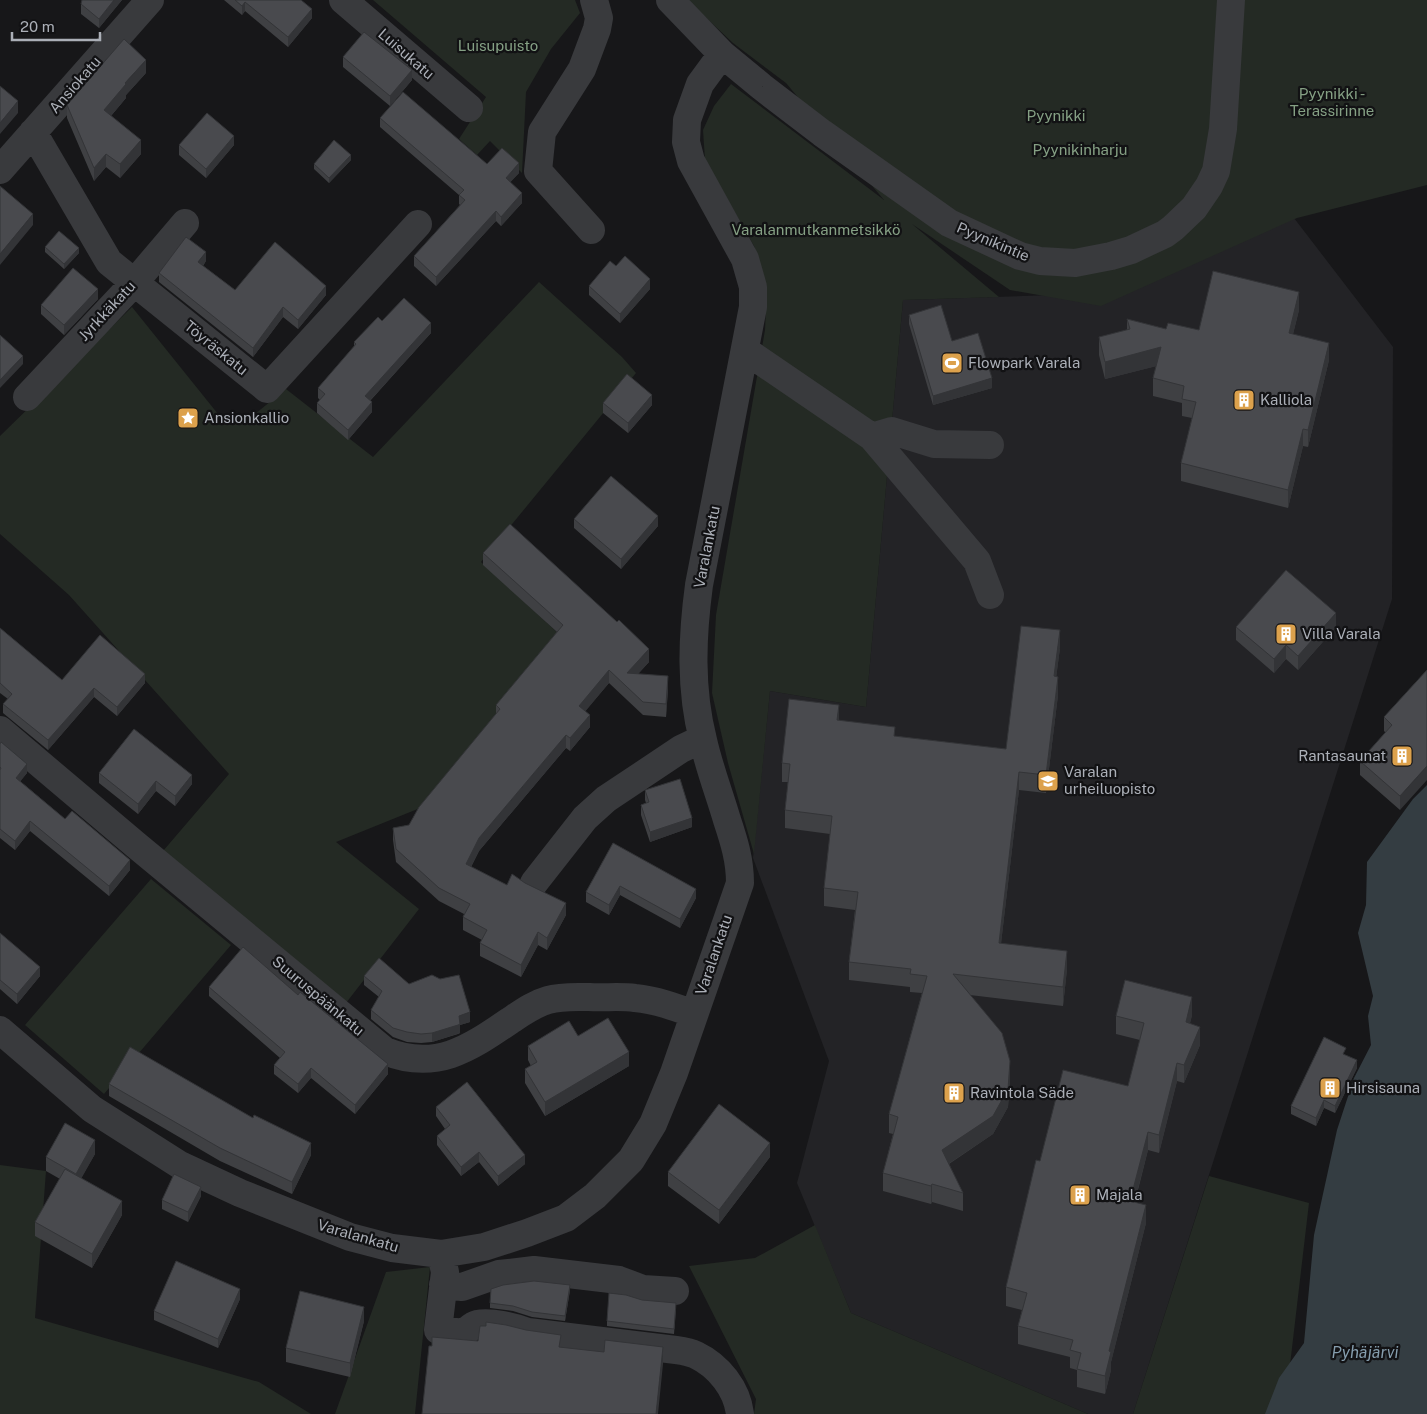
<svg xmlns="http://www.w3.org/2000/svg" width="1427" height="1414" font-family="'Public Sans',sans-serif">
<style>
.built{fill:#232326}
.green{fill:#242a24}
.water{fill:#343d42}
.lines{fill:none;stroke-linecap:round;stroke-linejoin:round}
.minor{stroke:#393a3d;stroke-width:28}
.wall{fill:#3f4043}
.shaded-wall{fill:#333437}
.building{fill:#494a4e;stroke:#333437}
.labels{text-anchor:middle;stroke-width:4.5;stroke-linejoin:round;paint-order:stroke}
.park-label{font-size:15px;fill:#85a084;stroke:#121214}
.street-label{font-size:15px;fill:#abafb7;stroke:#121214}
.poi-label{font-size:15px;fill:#abafb7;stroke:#121214;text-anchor:start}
.water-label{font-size:16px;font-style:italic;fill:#869eae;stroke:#121214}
</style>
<rect width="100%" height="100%" fill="#171719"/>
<path class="built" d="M1294 218 1393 347 1392 599 1133 1414H1088L851 1313 797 1183 829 1061 753 858 770 691 866 707 903 300 1112 293Z"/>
<path class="green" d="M373 0H575L580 13 551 49 526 92 522 173 490 141 477 155 459 139 486 97Z
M687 0H1427V185L1297 218 1101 306 1010 290 912 224 999 297 903 300 866 707 770 691 754 854 728 763 712 693 716 615 765 330 767 287 754 246 705 160 703 130 714 106 731 84 884 200 786 83 733 43Z
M539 282 622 357 636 373 481 562 572 646 425 806 336 842 419 909 346 1003 163 851 229 774 69 595 0 534V436L132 307 218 414 231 425 250 418 286 389 373 457Z
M151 879 231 945 104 1094 25 1025Z
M0 1165 46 1171 35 1318 259 1382 311 1414H0Z
M1209 1176 1309 1203 1288 1382 1267 1414H1133Z
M815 1225 851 1313 1088 1414H754L756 1399 689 1266 755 1258Z
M430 1267 415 1414H335L386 1272Z"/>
<path class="water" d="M1427 785V1414H1265L1279 1378 1304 1343 1314 1235 1337 1130 1354 1078 1371 1045 1368 1016 1373 996 1358 933 1366 905 1367 862 1413 799Z"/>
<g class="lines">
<path class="minor" d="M343 0 469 108
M670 0 722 54 762 87 822 133 949 223 1020 256 1040 261 1075 263 1111 256 1131 250 1165 234 1173 228 1194 208 1209 186 1216 171 1223 129 1231 0
M33 132 109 262 267 389 418 224
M0 170 150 0
M591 230 538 171 542 132 582 69 597 29 599 18 594 0
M746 351 872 437 977 561 990 595
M27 397 134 283 185 223
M872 437 892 431 934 444 990 445
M0 730 136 845 385 1051C436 1072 470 1048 511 1020 523 1012 534 1004 548 1000 561 996 576 997 589 997 604 998 620 996 635 998 656 1000 675 1007 694 1014
M534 883 585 818 606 799 681 749 702 739
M0 1030 92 1109 180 1165 240 1193 350 1237 392 1248 441 1254 484 1247 527 1233 566 1218 595 1196 631 1160 653 1124 674 1073 740 883C740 860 734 841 727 820 719 793 709 767 703 740 690 689 692 637 699 585L753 307V287L745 259 691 161 686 142 687 120 700 84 722 54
M441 1254 445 1272 438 1330 464 1333C468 1330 472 1325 477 1324 491 1321 515 1327 528 1332L676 1350C683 1351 690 1352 696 1355 719 1366 737 1389 740 1414
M443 1285 462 1287 499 1274 534 1270 619 1280 643 1289 675 1291"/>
</g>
<path class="wall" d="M122 0 99 28 81 14V4Z
M224 0H301L312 18 288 47 245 11 242 15Z
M343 57 412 80 390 106 343 67Z
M146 73 126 95V98L111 116 141 154 120 178 106 167 94 181 67 118V105Z
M380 118 487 164 519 173 510 182 522 203 501 226 496 221 436 286 414 266V256L460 205 459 204V195L380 127Z
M179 145H234L206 178 179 155Z
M351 160 329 183 314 169V164Z
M45 247 79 253 64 269 45 252Z
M206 261 203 266 235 290 326 295 298 329 283 317 253 357 159 282V273Z
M616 266 650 289 620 323 589 295V286Z
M98 299 64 335 41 314V305Z
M1299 310 1293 334 1329 360 1308 447 1303 446 1288 508 1181 481V463L1192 418 1182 416V403L1153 396V378L1156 366 1105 379 1099 355V337L1127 330V319L1166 329 1199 330Z
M909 315 952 341 992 388 933 405 909 324Z
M382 321 431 333 370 401 372 412 348 440 317 413V403L320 400 318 398V388L354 347V342Z
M603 403 652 405 628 433 603 413Z
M574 519 658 526 621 569 574 528Z
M483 553 649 662 638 674 668 689 666 717 643 715 609 683 585 711 590 727 570 751 566 748 479 851 471 867 566 915 547 950 538 945 521 977 480 956V943L482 940 463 930V917L464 914 439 901 396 862 393 840V828L409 825 496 714V705L557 632 483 565Z
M1236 627H1336L1298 670 1286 659 1274 673 1236 640Z
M0 628 62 680 145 683 117 716 94 697 48 750 3 713V704L8 699 0 693Z
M1060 648 1056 677 1058 695 1046 793 1019 790 1001 943 1067 969 1063 1006 970 995 1010 1079 1008 1107 993 1134 949 1164 963 1193V1211L932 1202 931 1204 883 1191V1173L893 1134 889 1133V1114L922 993 910 992V987L849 980V962L855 910 824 906V888L830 834 785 828V810L788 782H782V763L839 720 895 736 1006 749Z
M1427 670 1400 810 1360 775V761L1386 733 1384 731V717Z
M0 744 27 773 20 781 65 819 130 870 109 896 30 831 15 850 0 838Z
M99 773 192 784 175 806 156 791 138 814 99 783Z
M645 790 692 827 650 842 641 815V805L646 803 645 800Z
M613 843 696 898 680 928 620 895 609 915 586 902V892Z
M0 933 40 976 17 1004 0 989Z
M364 976 409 984 470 1022 460 1025V1033L458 1034 432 1042 421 1043 407 1042 393 1037 371 1019V1010L379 997 364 985Z
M209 987 388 1074 355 1114 311 1078 298 1093 274 1074V1065L280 1058 209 996Z
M1192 1015 1190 1023 1200 1045 1184 1083 1177 1081 1159 1153 1148 1150 1135 1202 1146 1223 1111 1362V1370L1105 1394 1077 1387V1370L1070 1368V1357L1018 1344V1326L1022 1310 1006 1306V1287L1040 1161 1128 1086 1140 1040 1116 1034V1016Z
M578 1036 629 1066 545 1116 525 1083V1069L531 1066 528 1060V1046Z
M1346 1055 1357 1068 1335 1113 1324 1108 1316 1126 1291 1114V1106Z
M109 1084 311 1155 292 1194 220 1161 109 1096Z
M436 1107 525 1164 498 1186 479 1162 461 1176 437 1145V1136L445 1129 436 1116Z
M95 1154 81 1178 122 1215 92 1268 35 1236V1222L60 1179 46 1171V1157Z
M770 1157 719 1224 668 1186V1172Z
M201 1196 188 1222 162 1209V1200Z
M570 1290 565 1321 532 1317 513 1311 490 1308V1303Z
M240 1299 218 1348 154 1320V1311Z
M676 1308 674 1334 607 1326V1321Z
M364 1321 350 1377 286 1362V1348Z"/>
<path class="shaded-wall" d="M114 0H122L99 28V19Z
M245 2V11L242 15V6Z
M312 9V18L288 47V37Z
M146 60V73L126 95V98L104 124V110L125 83Z
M412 70V80L390 106V96Z
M18 101V113L0 134V123Z
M234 136V145L206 178V169Z
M141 140V154L120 178V164Z
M106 154V167L94 181V168Z
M351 155V160L329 183V178Z
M519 163V173L506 187V178Z
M522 193V203L501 226V217Z
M496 211V221L436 286V277Z
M33 214V225L0 265V254Z
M79 248V253L64 269V264Z
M206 252V261L198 272V262Z
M650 279V289L620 323V314Z
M326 286V295L298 329V320Z
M98 289V299L64 335V325Z
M1299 292V310L1289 350V333Z
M283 307V317L253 357V348Z
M431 323V333L365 406V396Z
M1329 343V360L1308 447V430Z
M1161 347V365L1105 379V362Z
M23 356V364L0 388V380Z
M992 378V388L933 405V396Z
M652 395V405L628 433V423Z
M372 402V412L348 440V430Z
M1303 429V446L1288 508V490Z
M658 516V526L621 569V559Z
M1336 613V627L1298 670V656Z
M1060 630V648L1054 695V676Z
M1286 645V659L1274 673V659Z
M649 649V662L627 686V673Z
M609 670V683L579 719V706Z
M145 674V683L117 716V707Z
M668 676V689L666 717V704Z
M1058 677V695L1046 793V775Z
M94 688V697L48 750V740Z
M839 705V723L837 720Z
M590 715V727L570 751V738Z
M566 735V748L479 851 466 877V864L479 838Z
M27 764V773L16 787V778Z
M1427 766V780L1400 810V796Z
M1019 772V790L999 961V943Z
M192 775V784L175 806V796Z
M156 781V791L138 814V804Z
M692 818V827L650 842V832Z
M30 821V831L15 850V841Z
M130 860V870L109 896V886Z
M620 886V895L609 915V905Z
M696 889V898L680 928V919Z
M566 903V915L547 950V938Z
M538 932V945L521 977V965Z
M1067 951V969L1063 1006V987Z
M40 967V976L17 1004V994Z
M1192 997V1015L1186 1040V1022Z
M470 1012V1022L460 1025V1033L432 1042V1033L459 1016Z
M1200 1027V1045L1184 1083V1065Z
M629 1052V1066L545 1116V1102Z
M1357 1060V1068L1335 1113V1106Z
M1010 1061V1079L1008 1107 993 1134 942 1168V1150Z
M1177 1063V1081L1159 1153V1135Z
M388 1064V1074L355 1114V1105Z
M311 1068V1078L298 1093V1084Z
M1324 1100V1108L1316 1126V1118Z
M1148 1132V1150L1130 1219V1201Z
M95 1140V1154L76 1188V1174Z
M311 1143V1155L292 1194V1182Z
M770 1143V1157L719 1224V1210Z
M479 1152V1162L461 1176V1167Z
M525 1155V1164L498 1186V1176Z
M932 1184V1202L931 1204V1186Z
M201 1187V1196L188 1222V1212Z
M122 1201V1215L92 1268V1254Z
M1146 1205V1223L1111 1362V1370L1105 1394V1376L1109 1351Z
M570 1285V1290L565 1321V1316Z
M240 1289V1299L218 1348V1339Z
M364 1307V1321L350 1377V1363Z
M663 1347V1364L658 1414H656Z"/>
<path class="building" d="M82 0H114L99 19 81 4Z
M235 0H301L312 9 288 37 245 2 242 6Z
M364 32 412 70 390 96 343 57Z
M124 39 146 60 125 83 126 84 104 110 141 140 120 164 106 154 94 168 67 105Z
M0 86 18 101 0 123Z
M403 92 487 164 502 148 519 163 506 178 522 193 501 217 496 211 436 277 414 256 465 200 459 195 464 190 380 118Z
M207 113 234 136 206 169 179 145Z
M334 140 351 155 329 178 314 164Z
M0 186 33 214 0 254Z
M59 231 79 248 64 264 45 247Z
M186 237 206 252 198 262 235 290 275 242 326 286 298 320 283 307 253 348 159 273Z
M625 256 650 279 620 314 589 286 610 261 616 266Z
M73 268 98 289 64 325 41 305Z
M1213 271 1299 292 1289 333 1329 343 1308 430 1303 429 1288 490 1181 463 1196 402 1182 399 1184 386 1153 378 1161 347 1105 362 1099 337 1130 329 1127 319 1166 329 1168 323 1199 330Z
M404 298 431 323 365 396 372 402 348 430 317 403 325 394 318 388 356 344 354 342 378 317 382 321Z
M941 305 952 341 978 333 992 378 933 396 909 315Z
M0 335 23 356 0 380Z
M627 374 652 395 628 423 603 403Z
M611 476 658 516 621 559 574 519Z
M510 524 617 622 619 620 649 649 627 673 668 676 666 704 643 702 609 670 579 706 590 715 570 738 566 735 479 838 466 864 507 885 512 874 525 883 566 903 547 938 538 932 521 965 480 943 487 930 463 917 470 904 439 888 396 849 393 828 409 825 419 807 500 709 496 705 563 625 483 553Z
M1286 570 1336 613 1298 656 1286 645 1274 659 1236 627Z
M1021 626 1060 630 1054 676 1058 677 1046 775 1019 772 999 943 1067 951 1063 987 953 974 1002 1033 1010 1061 1008 1089 993 1116 942 1150 963 1193 932 1184 931 1186 883 1173 898 1117 889 1114 927 976 910 974 911 969 849 962 858 892 824 888 832 816 785 810 790 764 782 763 789 699 839 705 837 720 895 727 894 736 1006 749Z
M0 628 62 680 100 635 145 674 117 707 94 688 48 740 3 704 12 694 0 683Z
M1427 670V766L1400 796 1360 761 1392 725 1384 717Z
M134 729 192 775 175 796 156 781 138 804 99 773Z
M1 742 27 764 16 778 65 819 72 811 130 860 109 886 30 821 15 841 0 829V770L1 768 0 767V744Z
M680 779 692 818 650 832 641 805 649 802 645 790Z
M613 843 696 889 680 919 620 886 609 905 586 892Z
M0 933 40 967 17 994 0 980Z
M243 947 298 995 300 992 388 1064 355 1105 311 1068 298 1084 274 1065 285 1052 209 987Z
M379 958 409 984 432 975 440 979 459 975 470 1012 459 1016 460 1024 458 1025 432 1033 421 1034 407 1032 393 1028 371 1010 382 991 364 976Z
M1125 980 1192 997 1186 1022 1200 1027 1184 1065 1177 1063 1159 1135 1148 1132 1130 1201 1146 1205 1109 1351 1111 1352 1105 1376 1077 1369 1081 1353 1070 1350 1073 1340 1018 1326 1027 1293 1006 1287 1036 1160 1040 1161 1063 1070 1128 1086 1144 1023 1116 1016Z
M608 1018 629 1052 545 1102 525 1069 537 1062 528 1046 569 1021 578 1036Z
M1324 1037 1346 1048 1343 1054 1357 1060 1335 1106 1324 1100 1316 1118 1291 1106Z
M130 1047 253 1118 254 1115 311 1143 292 1182 220 1148 109 1084Z
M467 1082 525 1155 498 1176 479 1152 461 1167 437 1136 450 1125 436 1107Z
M719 1104 770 1143 719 1210 668 1172Z
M65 1123 95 1140 76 1174 46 1157Z
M65 1169 122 1201 92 1254 35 1222Z
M174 1174 201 1187 188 1212 162 1200Z
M176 1261 240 1289 218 1339 154 1311Z
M534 1281 570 1285 565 1316 532 1312 513 1306 490 1303 491 1289 503 1285Z
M300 1291 364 1307 350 1363 286 1348Z
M609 1293 626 1295 642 1300 676 1303 674 1329 607 1321Z
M486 1322 506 1325 526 1330 561 1335 559 1347 604 1352 605 1340 663 1347 656 1414H422L429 1346H432V1337L478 1341 480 1326H486Z"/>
<defs>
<g id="stadium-square" transform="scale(1.125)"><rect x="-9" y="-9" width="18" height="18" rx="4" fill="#dca14c" stroke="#121214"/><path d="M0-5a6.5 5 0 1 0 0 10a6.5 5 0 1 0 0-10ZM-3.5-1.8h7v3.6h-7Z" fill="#fff"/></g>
<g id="building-square" transform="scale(1.125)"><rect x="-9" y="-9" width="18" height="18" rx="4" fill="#dca14c" stroke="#121214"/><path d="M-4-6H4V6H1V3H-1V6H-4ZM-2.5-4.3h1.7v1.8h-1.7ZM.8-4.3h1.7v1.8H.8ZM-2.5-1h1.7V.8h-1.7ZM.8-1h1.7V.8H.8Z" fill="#fff"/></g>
<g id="sight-square" transform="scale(1.125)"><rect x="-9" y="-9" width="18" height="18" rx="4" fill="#dca14c" stroke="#121214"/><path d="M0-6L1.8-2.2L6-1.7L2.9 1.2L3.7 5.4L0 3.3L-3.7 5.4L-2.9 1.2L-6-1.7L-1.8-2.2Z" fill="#fff"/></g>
<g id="university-square" transform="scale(1.125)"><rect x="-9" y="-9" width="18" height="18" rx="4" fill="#dca14c" stroke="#121214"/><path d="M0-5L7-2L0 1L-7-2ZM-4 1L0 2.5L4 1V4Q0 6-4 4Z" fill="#fff"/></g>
</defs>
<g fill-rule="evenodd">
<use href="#stadium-square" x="952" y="363"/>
<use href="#building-square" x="1244" y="400"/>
<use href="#sight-square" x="188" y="418"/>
<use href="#building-square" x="1286" y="634"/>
<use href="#building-square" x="1402" y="756"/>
<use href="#university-square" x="1048" y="781"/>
<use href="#building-square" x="1330" y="1088"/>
<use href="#building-square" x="954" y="1093"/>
<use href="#building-square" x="1080" y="1195"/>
</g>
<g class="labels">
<g class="park-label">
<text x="498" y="51">Luisupuisto</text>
<text x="1332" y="99">Pyynikki -<tspan x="1332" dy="17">Terassirinne</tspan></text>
<text x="1056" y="121">Pyynikki</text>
<text x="1080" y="155">Pyynikinharju</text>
<text x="816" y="235">Varalanmutkanmetsikkö</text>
</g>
<g class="street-label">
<text transform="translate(406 54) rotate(41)" y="5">Luisukatu</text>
<text transform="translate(75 85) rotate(-49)" y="5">Ansiokatu</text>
<text transform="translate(993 242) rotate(23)" y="5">Pyynikintie</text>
<text transform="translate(107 311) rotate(-47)" y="5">Jyrkkäkatu</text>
<text transform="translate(216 348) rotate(39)" y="5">Töyräskatu</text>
<text transform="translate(707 547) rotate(-79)" y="5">Varalankatu</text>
<text transform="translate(714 955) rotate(-71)" y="5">Varalankatu</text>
<text transform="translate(318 996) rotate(40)" y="5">Suuruspäänkatu</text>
<text transform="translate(358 1236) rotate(16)" y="5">Varalankatu</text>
</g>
<g class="poi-label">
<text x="968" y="368">Flowpark Varala</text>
<text x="1260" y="405">Kalliola</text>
<text x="204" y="423">Ansionkallio</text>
<text x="1302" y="639">Villa Varala</text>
<text x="1386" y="761" text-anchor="end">Rantasaunat</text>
<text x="1064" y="777">Varalan<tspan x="1064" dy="17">urheiluopisto</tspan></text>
<text x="1346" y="1093">Hirsisauna</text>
<text x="970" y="1098">Ravintola Säde</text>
<text x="1096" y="1200">Majala</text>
</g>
<g class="water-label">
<text x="1365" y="1358">Pyhäjärvi</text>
</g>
</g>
<path d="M12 32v8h88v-8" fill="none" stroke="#abafb7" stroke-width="2.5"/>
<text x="20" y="32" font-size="15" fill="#abafb7" stroke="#121214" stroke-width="4" paint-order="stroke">20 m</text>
</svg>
